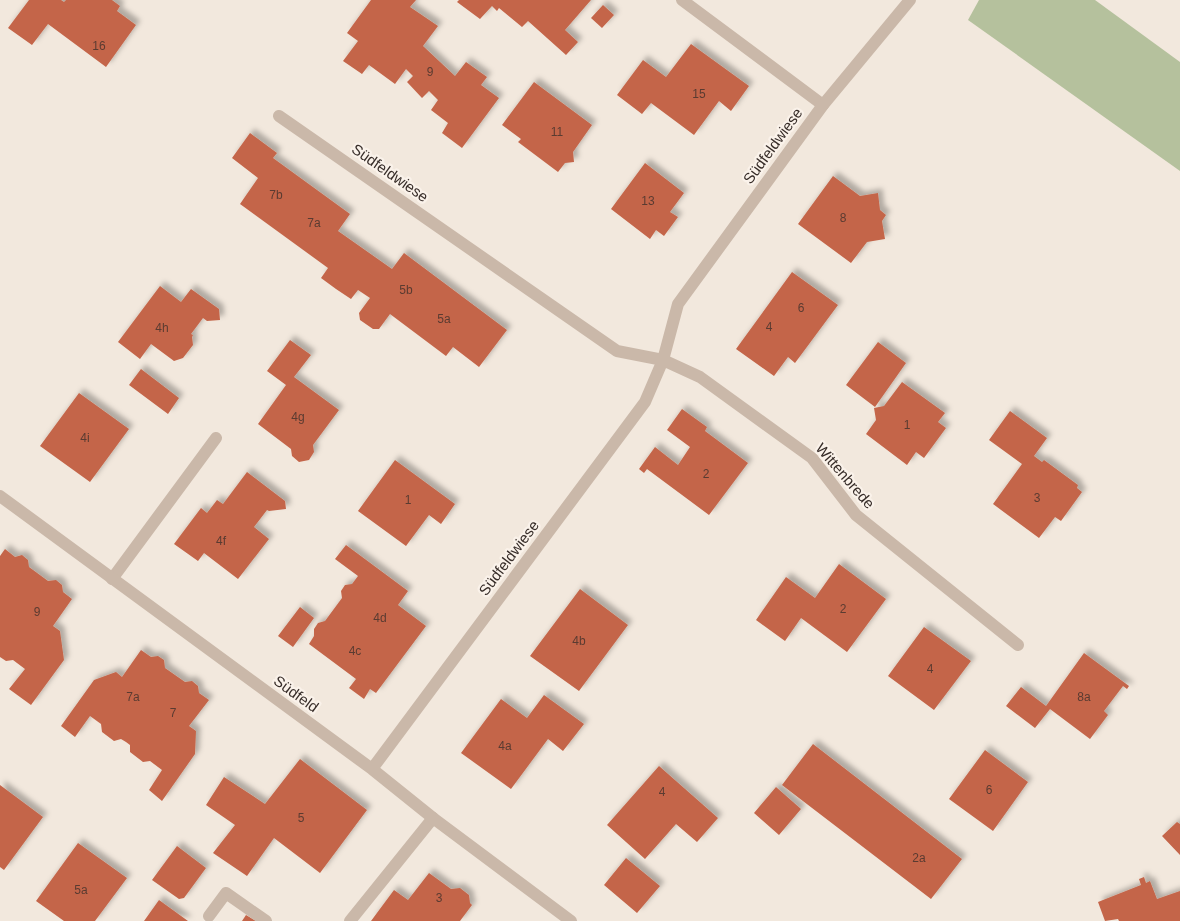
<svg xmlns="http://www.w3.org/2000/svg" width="1180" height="921" font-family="Helvetica,sans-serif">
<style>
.green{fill:#b5c19d}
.building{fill:#c46549;filter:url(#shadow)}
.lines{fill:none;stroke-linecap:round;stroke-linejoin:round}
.service{stroke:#cab8a9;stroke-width:12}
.minor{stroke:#cab8a9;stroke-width:12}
.labels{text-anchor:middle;stroke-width:4.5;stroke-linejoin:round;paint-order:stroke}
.number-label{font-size:12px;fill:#5a3b31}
.street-label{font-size:15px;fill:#372d29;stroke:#faf2ea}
</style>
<defs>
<filter id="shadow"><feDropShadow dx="4.5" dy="-4.5" stdDeviation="2.5" flood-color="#0004"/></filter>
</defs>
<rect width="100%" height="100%" fill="#f2e8dd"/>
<path class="green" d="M979 0H1095L1180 62V171L968 20Z"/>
<path class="building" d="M29 0H61L64 2 66 0H112L120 6 117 11 136 25 106 67 48 24 32 45 8 28Z
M371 0H416L410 7 438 26 423 46 455 76 466 62 487 77 481 85 499 98 462 148 442 133 448 123 431 110 438 100 429 91 422 98 407 82 413 76 406 69 395 84 369 65 362 74 343 61 358 41 347 33Z
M459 0H591L565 30 578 42 566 55 528 21 522 27 499 8 497 11 492 6 480 19 457 2Z
M603 5 614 15 602 28 591 18Z
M691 44 749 86 731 111 719 101 694 135 651 103 642 114 617 95 643 60 666 77Z
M534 82 592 125 573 152 574 162 565 163 558 172 518 142 521 139 502 125Z
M250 133 277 153 273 158 350 214 338 231 392 269 404 253 507 330 479 367 453 347 446 356 390 314 379 329H373L360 320 359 313 370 298 358 290 351 299 336 289 321 278 328 268 240 204 258 178 232 158Z
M645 163 684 193 670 212 678 217 664 236 656 230 650 239 611 209Z
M833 176 860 196 878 193 880 210 886 215 882 221 885 239 867 242 851 263 798 224Z
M792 272 838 305 795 363 788 357 774 376 736 349Z
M160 286 181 302 191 289 219 309 220 320 207 321 203 318 191 334 193 335 192 337 193 345 183 358 174 361 151 344 140 359 118 342Z
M290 340 311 355 294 377 339 410 313 445 314 452 309 460 299 462 292 456 291 449 258 424 286 385 267 371Z
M878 342 906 363 875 407 846 385Z
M141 369 179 398 168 414 129 385Z
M902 382 945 413 938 422 946 428 924 458 916 452 907 465 866 434 876 420 874 408 884 406Z
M79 393 129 429 90 482 40 446Z
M682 409 707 427 705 431 748 463 709 515 647 469 644 473 639 469 655 447 678 465 690 447 667 430Z
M1010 411 1047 438 1034 456 1042 462 1044 460 1078 485 1077 488 1082 492 1061 521 1055 517 1039 538 993 504 1022 464 989 440Z
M395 460 455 504 441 524 429 515 406 546 358 511Z
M247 472 285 501 286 509 269 511 267 510 254 527 269 539 238 579 204 553 198 561 174 544 201 508 207 513 217 500 223 504Z
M346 545 408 591 398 605 426 626 376 693 370 689 364 699 349 688 356 679 309 644 314 636V629L318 623 325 621 342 598 341 591 345 585 352 584 358 576 335 559Z
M5 549 15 557 22 555 28 560 29 567 48 581 56 580 62 585 63 592 72 599 53 626 60 631 64 660 31 705 9 689 25 669 13 660 6 661 0 657V556Z
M839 564 886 599 847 652 801 618 785 641 756 620 786 577 815 598Z
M580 589 628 625 579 691 530 656Z
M300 607 314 618 293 647 278 636Z
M924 627 971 661 934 710 888 676Z
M141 650 151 657 158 656 164 660 165 668 185 682 192 681 198 686 199 693 209 700 189 726 196 731 195 754 162 801 149 790 162 770 150 761 143 762 130 752V745L126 742 121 739 114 741 102 732 101 724 90 716 75 737 61 726 94 680 116 672 122 677Z
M1084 653 1129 686 1127 689 1123 686 1104 711 1108 715 1090 739 1050 709 1035 728 1006 706 1021 687 1046 706Z
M544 695 584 724 563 751 548 739 511 789 461 753 501 699 527 718Z
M813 744 962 859 931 899 782 785Z
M985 750 1028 782 993 831 949 799Z
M300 759 367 810 320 873 274 838 247 876 213 853 235 825 206 805 224 777 265 804Z
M659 766 718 818 697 842 676 824 645 859 607 825Z
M0 785 43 817 4 870 0 867Z
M776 787 801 809 779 835 754 813Z
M1177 822 1180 824V855L1162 836Z
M78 843 127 878 95 921H64L36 901Z
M177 846 206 868 184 898 179 899 152 880Z
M626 858 660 886 637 913 604 885Z
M429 873 451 889 460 888 469 895 470 903 472 905 460 921H371L394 890 408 900Z
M1144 877 1146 883 1150 881 1157 899 1180 891V921H1119L1118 919 1105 921 1098 902 1141 885 1139 879Z
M159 900 188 921H144Z
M246 915 256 921H242Z"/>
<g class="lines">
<path class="service" d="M682 0 823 105
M112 579 216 438
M209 916 226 893 266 921
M350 921 433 818"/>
<path class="minor" d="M279 116 617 351 663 360 700 377 812 458 856 515 1018 645
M0 496 372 769 433 818 571 921
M372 769 645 402 663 360 678 304 823 105 910 0"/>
</g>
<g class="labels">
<g class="number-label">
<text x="99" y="50">16</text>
<text x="430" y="76">9</text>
<text x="699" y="98">15</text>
<text x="557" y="136">11</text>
<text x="276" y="199">7b</text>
<text x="648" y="205">13</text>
<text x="843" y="222">8</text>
<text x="314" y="227">7a</text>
<text x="406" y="294">5b</text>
<text x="801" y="312">6</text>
<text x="444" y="323">5a</text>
<text x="769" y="331">4</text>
<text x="162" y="332">4h</text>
<text x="298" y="421">4g</text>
<text x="907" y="429">1</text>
<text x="85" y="442">4i</text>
<text x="706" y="478">2</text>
<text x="1037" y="502">3</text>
<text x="408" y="504">1</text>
<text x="221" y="545">4f</text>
<text x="843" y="613">2</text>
<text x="37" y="616">9</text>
<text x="380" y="622">4d</text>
<text x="579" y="645">4b</text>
<text x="355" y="655">4c</text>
<text x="930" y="673">4</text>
<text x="133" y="701">7a</text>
<text x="1084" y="701">8a</text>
<text x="173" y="717">7</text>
<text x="505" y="750">4a</text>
<text x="989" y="794">6</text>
<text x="662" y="796">4</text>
<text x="301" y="822">5</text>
<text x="919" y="862">2a</text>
<text x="81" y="894">5a</text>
<text x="439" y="902">3</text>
</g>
<g class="street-label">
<text transform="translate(773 146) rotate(-54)" y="5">Südfeldwiese</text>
<text transform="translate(390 173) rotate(35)" y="5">Südfeldwiese</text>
<text transform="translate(845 476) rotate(49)" y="5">Wittenbrede</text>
<text transform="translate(509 558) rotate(-53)" y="5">Südfeldwiese</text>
<text transform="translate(296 694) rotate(36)" y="5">Südfeld</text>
</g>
</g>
</svg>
